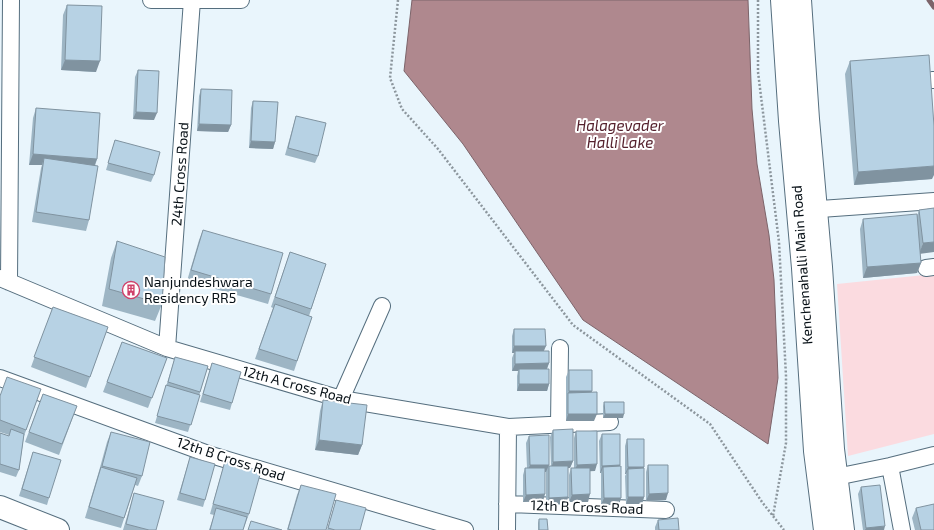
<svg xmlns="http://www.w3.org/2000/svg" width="934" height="530" font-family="'Exo 2',sans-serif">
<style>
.green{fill:#fbdbe0}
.water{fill:#af888e;stroke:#7c646a}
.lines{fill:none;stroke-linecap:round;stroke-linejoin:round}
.stream{stroke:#7c646a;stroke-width:5}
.street-casing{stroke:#556e7e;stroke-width:18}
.secondary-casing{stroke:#556e7e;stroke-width:24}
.path{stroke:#8c969d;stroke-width:2.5;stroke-dasharray:2 2;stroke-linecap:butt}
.street{stroke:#fff;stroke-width:16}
.secondary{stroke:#fff;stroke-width:22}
.wall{fill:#9db5c4}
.shaded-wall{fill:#8093a0}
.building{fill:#b7d2e4;stroke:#8093a0}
.labels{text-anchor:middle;stroke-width:4;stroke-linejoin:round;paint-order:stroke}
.street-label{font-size:14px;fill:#060f15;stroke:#fff}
.poi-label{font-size:14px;fill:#060f15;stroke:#fff;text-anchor:start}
.water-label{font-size:15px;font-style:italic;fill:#55212d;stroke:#fff}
</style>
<rect width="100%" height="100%" fill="#e9f5fc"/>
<path class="green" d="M934 274V434L848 456 837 284Z"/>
<path class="water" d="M412 0H748L752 109 757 164 769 235 774 280 778 378 768 444 583 320 463 144 404 71Z"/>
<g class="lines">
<path class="stream" d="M929 0 934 7"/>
<g class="street-casing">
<path id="street" d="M151 0H241
M932 80H934
M806 210 934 201
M926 268 934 267
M0 278 167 348 341 399 508 427 610 422
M9 282 11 0
M167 348 192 0
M0 378 211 455 465 530
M341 399 382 306
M559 424 560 348
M890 466 902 530
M836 477 890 466 934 455
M507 504 666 510
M507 530 508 427"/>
</g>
<g class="secondary-casing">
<path id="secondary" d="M782 0 790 121 803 268 815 451 825 530
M800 0 808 119 821 267 833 449 843 530
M0 507 58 530"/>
</g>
<path class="path" d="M398 0 390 78 402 109 438 149 573 325 710 424 762 502 784 530
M758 0V72L779 242 786 376V443L773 516"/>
<use href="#street" class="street"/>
<use href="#secondary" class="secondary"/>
</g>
<path class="wall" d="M67 5 96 72 61 70 63 15Z
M850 61 932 179 854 185 845 74Z
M138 70 154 120 133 119 135 77Z
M201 89 231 125 228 132 197 131 199 96Z
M253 101 275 142 273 149 249 148 251 108Z
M36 108 97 159 95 166 89 220 86 231 32 222 41 168 42 165H29L33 118Z
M296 116 318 156 315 163 285 155 294 123Z
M115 140 154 175 151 182 106 170Z
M934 208 920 253 921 263 917 273 863 278 860 229 863 219 917 216 919 210Z
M203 230 271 294 268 304 187 281 199 240Z
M117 241 162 304 155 321 102 306 111 258Z
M290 252 326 264 309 316 312 317 294 371 255 359 273 308 271 307Z
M53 307 108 327 86 388 31 367Z
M514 329 544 351 549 363 547 369 549 384 547 391H517V376L518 371H512V358L514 353H512V336Z
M122 342 167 358 148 408 103 392Z
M175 357 208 366 188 432 155 423Z
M212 363 232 403 230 410 200 402Z
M569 370 592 391 591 392 594 421H566V377Z
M41 389 24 436 19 470 16 477 0 472V433L9 436V435L0 432V396Z
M43 394 77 406 59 455 25 442Z
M323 400 362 445 358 455 315 450 320 411Z
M604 402 623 418H603V406Z
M553 430 573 461 570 468H568V497L566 504 546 505V472H545L543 501 523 502V475L525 468H527L526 443 529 436 549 466H551L550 437Z
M576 431 595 471H590L588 502H569V475L571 468H574V438Z
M111 432 142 476 138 486 135 485 121 528 85 518 99 471 107 442Z
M602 434 620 466 619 505H601V473H600L599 441Z
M627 439 644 468V497L642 504H626L625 476 626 474H625V446Z
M33 452 49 498 47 505 19 496Z
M190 457 205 500 203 507 177 500Z
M225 461 249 514 243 530H209L214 515 210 514 222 471Z
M648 465 666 500 646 501V472Z
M301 485 326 530H287L297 495Z
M861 487 884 530H863L858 494Z
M134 493 156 530H123Z
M336 500 360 530H327Z
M916 508 934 530H915L912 518Z
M539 519 548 530H538V523Z
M658 520 679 530H655V527Z"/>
<path class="shaded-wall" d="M65 60 100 61 96 72 61 70Z
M136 112 157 113 154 120 133 119Z
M199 124 231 125 228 132 197 131Z
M251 141 275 142 273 149 249 148Z
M33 154 97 159 93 169 44 158 42 165H29Z
M934 166V175L932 179 854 185 858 172Z
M934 242V252L919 254 923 243Z
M921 263 917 273 863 278 867 267Z
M514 346H546L543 353 515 351 514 353H512Z
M549 363 546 371 519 369 518 371H512L515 364Z
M519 384H549L547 391H517Z
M569 391H592L589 398 568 394Z
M568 414H597L594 421H566Z
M605 414H624L623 418H603Z
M319 440 362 445 358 455 315 450Z
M573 461 570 468 551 469 553 462Z
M597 464 595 471 574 472 577 465Z
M530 465H549L546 472H527Z
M620 465 618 472 603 467 601 473H600L602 466Z
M628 467H644L642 474 628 469 626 474H625Z
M668 493 666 500 646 501 649 494Z
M545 494 543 501 523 502 526 495Z
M590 494 588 502H569L572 495Z
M568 497 566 504 546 505 549 498Z
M628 497H644L642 504H626Z
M604 498H621L619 505H601Z
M885 526 884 530H865L866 528Z"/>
<path class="building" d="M67 5 102 6 100 61 65 60Z
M929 55 934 126V166L858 172 850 61Z
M138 70 159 71 157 113 136 112Z
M201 89 232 90 231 125 199 124Z
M253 101 278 102 275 142 251 141Z
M36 108 100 113 97 159 33 154Z
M296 116 326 123 318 156 288 148Z
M115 140 160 152 154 175 108 163Z
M44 158 98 166 89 220 36 212Z
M934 208V242L923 243 919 210Z
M917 214 921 263 867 267 863 219Z
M203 230 283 253 271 294 191 270Z
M117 241 165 257 162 304 109 289Z
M290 252 326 264 311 309 275 297Z
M275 304 312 317 297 361 259 349Z
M53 307 108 327 90 377 34 357Z
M514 329H545L546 346H514Z
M122 342 167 358 152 398 107 382Z
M515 351H549V363L515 364Z
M175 357 208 366 200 392 168 382Z
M212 363 241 372 232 403 203 394Z
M519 369H549V384H519Z
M569 370H592V391H569Z
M7 377 41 389 26 430 0 420V396Z
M166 385 200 395 191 425 157 416Z
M597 392V414H568V393Z
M43 394 77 406 62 444 29 432Z
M323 400 367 405 362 445 319 440Z
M604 402H624V414H605Z
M11 429 24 434 19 470 0 464V433L9 436Z
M573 429V461L553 462V430Z
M576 431H597V464L577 465Z
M111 432 150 442 142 476 102 466Z
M602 434H620V465L602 466Z
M549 435V465H530L529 436Z
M627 439H644V467H628Z
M33 452 61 460 49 498 22 489Z
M190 457 215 464 205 500 180 493Z
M225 461 261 471 249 514 213 504Z
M648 465H668V493L649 494Z
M549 466H568V497L549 498Z
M621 466V498H604L603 467Z
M101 467 137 478 124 518 89 507Z
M525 468H545V494L526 495Z
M571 468H590V494L572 495Z
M644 468V497H628V469Z
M301 485 336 494 326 530H291L288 529Z
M880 485 885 526 866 528 861 487Z
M134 493 164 501 156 530H149L126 524Z
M336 500 366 508 360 530H335L328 528Z
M934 504V530H921L916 508Z
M216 508 247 517 243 530H210Z
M678 518 679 530H659L658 520Z
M539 519H547L548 530H539Z
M251 521 282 530H248Z"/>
<defs>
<g id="building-ring" transform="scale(0.9)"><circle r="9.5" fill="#fff" stroke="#cf4069" stroke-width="1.5"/><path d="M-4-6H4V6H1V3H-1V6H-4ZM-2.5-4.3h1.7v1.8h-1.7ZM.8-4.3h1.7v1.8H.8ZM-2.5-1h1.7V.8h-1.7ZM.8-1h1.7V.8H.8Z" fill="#cf4069"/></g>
</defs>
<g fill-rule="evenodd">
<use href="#building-ring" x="131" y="290"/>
</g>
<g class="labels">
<g class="street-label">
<text transform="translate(180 174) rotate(-86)" y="5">24th Cross Road</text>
<text transform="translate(802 265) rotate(-94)" y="5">Kenchenahalli Main Road</text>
<text transform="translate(297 385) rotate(15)" y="5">12th A Cross Road</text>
<text transform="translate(231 459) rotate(18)" y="5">12th B Cross Road</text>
<text transform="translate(587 507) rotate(2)" y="5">12th B Cross Road</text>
</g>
<g class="poi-label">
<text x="144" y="287">Nanjundeshwara<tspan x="144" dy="16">Residency RR5</tspan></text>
</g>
<g class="water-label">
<text x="620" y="131">Halagevader<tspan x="620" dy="17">Halli Lake</tspan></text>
</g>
</g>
</svg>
